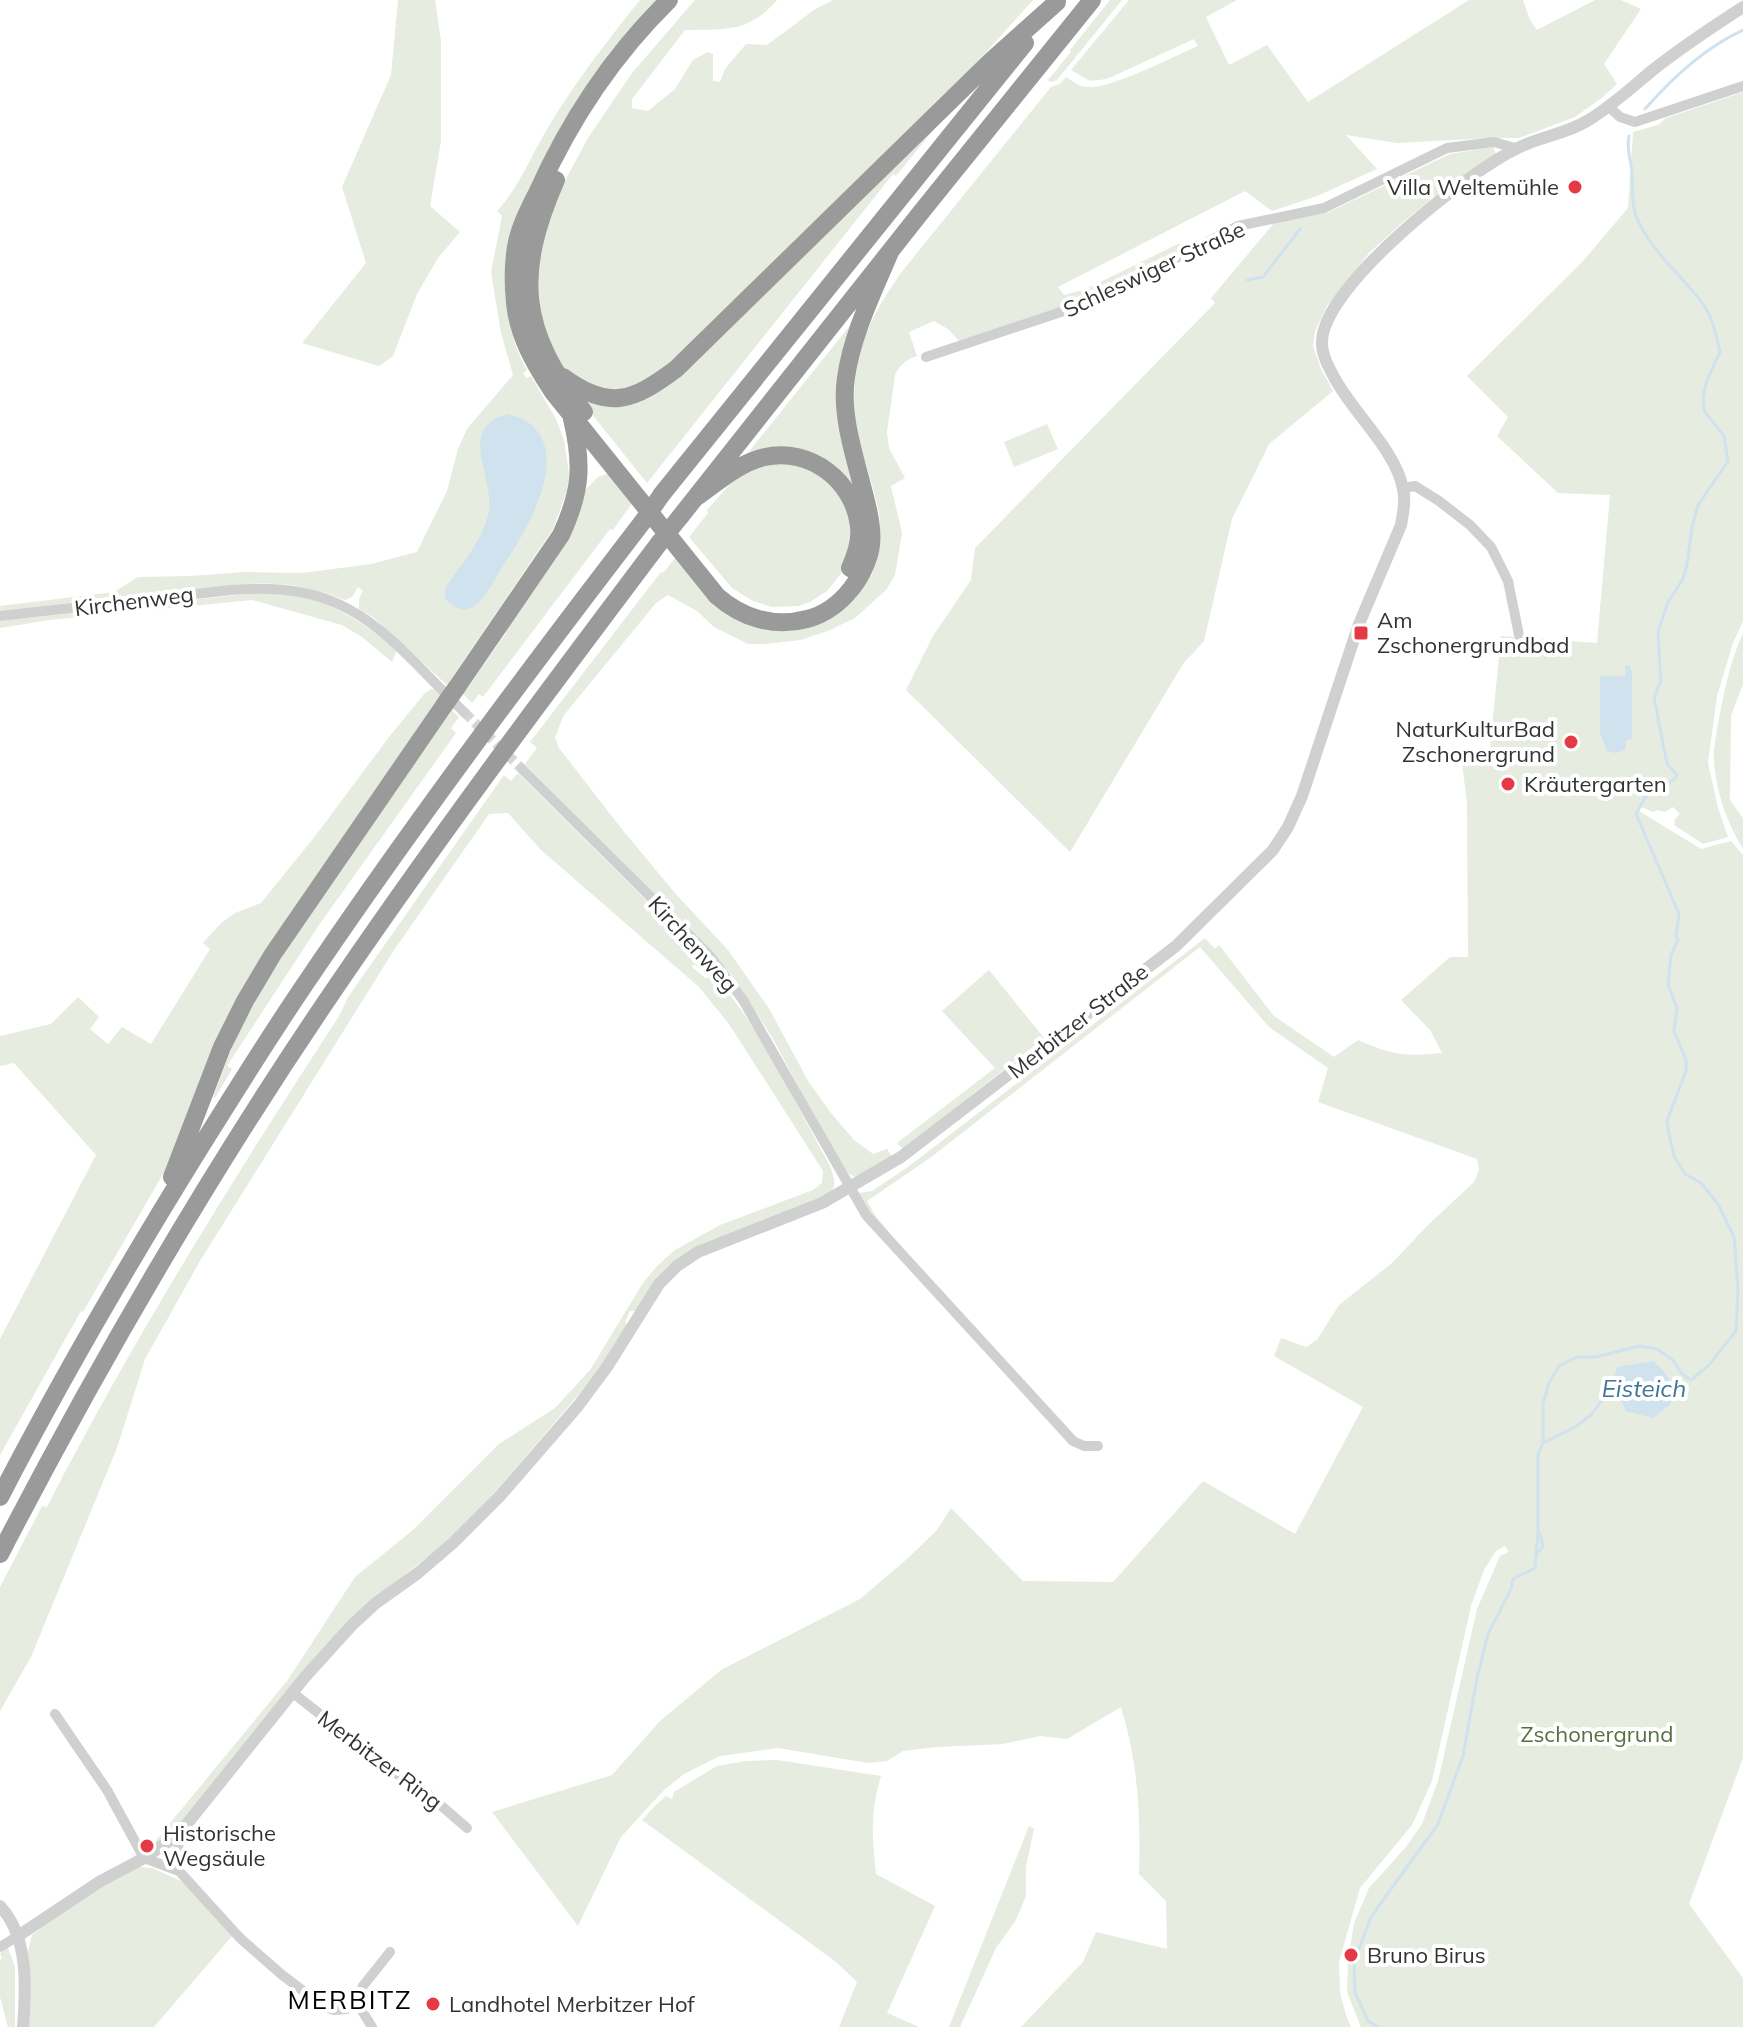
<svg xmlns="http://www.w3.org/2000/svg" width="1743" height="2027" font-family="Mulish,sans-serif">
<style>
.green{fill:#e6ecdf}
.water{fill:#cfe2ee}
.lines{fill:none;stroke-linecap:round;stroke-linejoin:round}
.stream{stroke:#cfe2ee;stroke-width:3}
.minor-tunnel{stroke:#d6d6d6;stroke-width:10;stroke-dasharray:10 5;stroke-linecap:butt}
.minor{stroke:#d0d0d0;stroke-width:10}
.tertiary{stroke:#d0d0d0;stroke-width:12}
.motorway{stroke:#9a9a9a;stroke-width:18}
.motorway-bridge{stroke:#9a9a9a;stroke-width:18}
.poi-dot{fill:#e63946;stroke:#fff;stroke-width:3}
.labels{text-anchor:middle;stroke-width:8;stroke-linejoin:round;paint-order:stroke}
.poi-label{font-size:22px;fill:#333;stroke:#fff;text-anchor:start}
.street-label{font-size:22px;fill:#333;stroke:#fff}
.park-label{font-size:22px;fill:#56703f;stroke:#fff}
.water-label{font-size:24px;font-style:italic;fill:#3f7597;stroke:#fff}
.quarter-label{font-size:26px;letter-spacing:2px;fill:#000;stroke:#fff}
</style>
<rect width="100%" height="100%" fill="#fff"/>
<path class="green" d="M398 0H435L441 41V141L430 206 460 232 438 258 417 294 393 356 379 366 302 343 366 263 342 187 391 75Z
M640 0H661L651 8 506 254C503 296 506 332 527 370L523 373 526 378 531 376 556 419 564 440 569 474 567 491 553 529 447 685 374 618 359 609V599L363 591 358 587 352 597 345 600 326 593 293 585 259 583 114 597 0 612V606L114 592 138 577 190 576 245 572 302 573 371 564 417 552 447 491 458 449 467 429 513 375 501 333 491 272 502 216 497 211C520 186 531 155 549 126 576 81 607 41 640 0Z
M695 0H777C749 33 725 29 685 30L632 99V108L648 111 675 89 693 60 708 52 713 54V81L720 82 725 69 746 44 767 45 814 10 833 0H1033L980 59 650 384 602 393 569 375 562 365 544 331 535 274 554 201 588 138 632 73Z
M1110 0H1122L1057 80 1050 82 1048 80 1071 52 1070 50Z
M1129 0H1237L1206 17 1229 65 1267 45 1308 102 1469 0H1523L1530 20 1537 30 1595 0H1621L1641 9 1604 64 1617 84 1603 97 1575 117 1519 138H1491L1397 143 1346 135 1377 169 1317 196 1272 211 1245 191 1058 287 1064 295 1086 289 1178 244H1183L1187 248 1093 298 960 342 948 329 934 321 909 332 917 356C906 360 900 364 895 375L887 432 889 448 905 478 891 486 902 533 895 575 886 590 855 618 830 630 801 640 764 644H748L714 627 697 611 668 595 656 603 564 715 555 737 559 748 621 828 674 892 728 950 770 1010 808 1081 831 1113 854 1140 873 1154 887 1149 892 1157 857 1177C847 1175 843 1169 838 1161L772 1037 731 974 525 764 537 748 530 742 661 572 663 573 677 556 713 600 790 628 870 575 872 576C876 557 881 540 880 521 878 497 864 462 858 437 850 403 855 359 869 327 877 308 889 291 900 274L1051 87 1060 84 1066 77C1074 82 1079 87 1089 87 1110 89 1175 56 1198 46L1194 39 1107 79 1090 81 1071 70Z
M1743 92V621L1733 643 1717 696 1708 763 1718 808 1728 837 1703 844 1674 825 1675 819 1680 814 1673 807 1665 812 1657 810 1653 812 1641 807 1639 811 1701 849 1731 841 1743 855V1758L1689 1904 1743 1978V2027H1361L1347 1992 1348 1963 1354 1923 1369 1888 1406 1847 1422 1824 1438 1781 1477 1609 1500 1556 1509 1552 1505 1546 1496 1551 1484 1570 1471 1606 1432 1781 1412 1825 1360 1888 1339 1962 1340 1993 1346 2015 1351 2027H1021L1083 1962 1096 1932 1167 1949 1166 1901 1139 1874C1141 1817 1138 1762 1121 1707L1067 1739 1040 1736 1003 1744 936 1747 903 1751 887 1761 868 1763 778 1748 720 1756 684 1774 664 1790 621 1837 578 1926 492 1812 612 1775 660 1721 721 1670 860 1599 907 1559 937 1530 951 1508 1023 1581 1113 1582 1203 1481 1295 1534 1363 1407 1274 1356 1281 1338 1306 1347 1317 1340 1339 1305 1392 1263 1427 1226 1474 1182 1479 1170 1477 1159 1318 1102 1328 1068 1269 1027 1200 947 930 1158 867 1201 875 1215 897 1242 867 1214 858 1196 859 1193 872 1191 908 1167 1205 938 1215 949 1219 945 1274 1016 1334 1057 1358 1040C1393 1055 1404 1057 1442 1053L1430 1030 1401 1000 1450 957H1468L1467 804 1461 754 1489 758 1501 636 1597 643 1610 495 1558 493 1497 436 1508 417 1467 376 1583 261 1628 208 1633 132 1658 125 1666 118Z
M949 111 896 176 893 174 647 483 591 413 580 394 627 402Z
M1493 147 1496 154 1435 196 1403 222 1369 253 1327 306 1315 331 1313 346 1321 369 1333 391 1269 444 1232 519 1204 641 1183 664 1070 852 906 690 933 636 971 580 975 548 1215 303 1211 298 1275 222 1329 212 1450 154Z
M856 318 848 343 860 502 828 466 743 459Z
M1047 424 1058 449 1014 467 1004 442Z
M788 460 830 479 854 524 847 566 827 591 810 602 799 606 772 607 753 601 732 588 689 537 708 513 707 510 740 473Z
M606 474H613L633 502 613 530 610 529 483 697 479 694 472 703 463 694 506 633 504 630 585 490 598 477Z
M256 593C266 593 277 593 287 594 329 599 365 624 397 650L392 662 362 637 342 625 252 600 49 620 0 628V621Z
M1743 633V684L1731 716 1730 800 1743 818V848C1727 825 1715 787 1714 760 1713 750 1716 739 1717 729 1723 697 1729 664 1743 633Z
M431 689H435L440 695 269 947 174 1155 83 1312 81 1311 0 1455V1339L96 1155 14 1063 0 1066V1036L51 1024 78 997 99 1017 90 1029 108 1044 122 1027 151 1044 210 949 203 943 221 923 235 913 261 903 316 835 389 737 425 693Z
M452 710 459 717 451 728 456 733 319 925 227 1066 232 1069 215 1098 213 1097 236 1037 279 958Z
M518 773 650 904 710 965V968L707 971 701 970 694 964 692 967 705 978 715 977 719 979 760 1037 830 1166C834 1177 838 1186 828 1195L675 1260C658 1275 648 1292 636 1311H630L625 1322 628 1325 602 1365 578 1395 497 1490 448 1541 372 1600 186 1817 171 1834 153 1848 157 1839 287 1681 355 1577 413 1530 499 1444 555 1408 590 1370 643 1283 657 1266 675 1250 720 1225 813 1190 822 1183 823 1171 729 1024 699 987 541 850 508 813 489 814 394 950 200 1261 145 1359 117 1448 31 1657 0 1711V1587L42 1506 47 1507C134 1337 235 1176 339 1016L348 997 504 775 511 781Z
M989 970 1044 1038 903 1149 897 1143 995 1068 942 1011Z
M777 1760 881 1776C870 1812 872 1838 876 1874L935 1906 887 2013 919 2027H839L857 1982 836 1962 642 1820 657 1804 666 1796 672 1799 674 1792 717 1766 746 1761Z
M1029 1826 1034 1829 1026 1867V1896L1016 1920 996 1948 960 2027H949Z
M138 1867 152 1868 183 1882 233 1935 154 2027H28L30 1973 28 1951 32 1935 79 1899Z
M8 1948 15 1967V2027H8L0 1997V1960L2 1958 0 1953Z"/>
<path class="water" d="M508 414C513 416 521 417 525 420 576 452 524 535 501 569 495 579 482 604 471 608 461 612 451 606 445 598V589C460 565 482 542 488 515 497 478 454 428 508 414Z
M1625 665H1629L1632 672V739L1626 740 1625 750 1616 753 1607 751 1600 733V676H1625Z
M1653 1361C1669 1376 1675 1381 1671 1404L1653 1418 1626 1411 1613 1383 1617 1367Z"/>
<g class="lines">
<path class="stream" d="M1645 109C1672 78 1706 47 1743 30
M1247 280 1263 277 1300 229
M1543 1443 1575 1427 1592 1414 1614 1383
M1536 1554 1543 1547 1540 1534
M1378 2027 1368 2021 1355 1992 1354 1962 1371 1917 1438 1824 1463 1756 1477 1678 1488 1634 1511 1589 1513 1579 1535 1568 1538 1532V1454L1543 1443V1404L1549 1383 1559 1366 1577 1357H1596L1639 1346 1657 1349 1674 1361 1681 1373 1691 1380 1709 1365 1736 1331 1738 1289 1734 1237 1718 1204 1701 1183 1685 1174 1674 1156 1669 1134 1667 1121 1686 1071V1060L1674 1031 1677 1008 1668 985 1671 955 1678 940 1676 936 1679 914 1636 814C1640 807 1644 798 1650 792 1659 784 1671 787 1677 775L1667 764 1654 697 1661 681 1658 632 1668 602 1683 579 1687 564 1692 527 1698 505 1728 461 1724 436 1704 411 1703 397 1707 380 1720 352C1716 334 1712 314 1700 300 1678 272 1650 250 1636 216 1631 203 1633 186 1632 173 1631 160 1626 148 1629 136"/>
<path class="minor-tunnel" d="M464 712 522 769"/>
<path class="minor" d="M1608 106 1620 117 1635 122 1743 86
M926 357 1091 302 1238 226 1324 208 1447 148 1494 142 1515 148
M1403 488 1415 486 1439 501 1470 525 1491 547 1508 581 1519 635
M0 616 231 590C353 579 386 636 464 712
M522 769 710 956 743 1000 866 1215 1073 1441 1084 1446H1098
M293 1693 394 1772 423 1790 467 1828
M55 1714 107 1790 144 1858 179 1871 240 1938 281 1974 324 2007 334 2010 347 2009 356 2001 363 1986 390 1952
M178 1835 179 1871
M0 1947 18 1936
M356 2001 372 2027"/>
<path class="tertiary" d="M0 1906C29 1937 26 1988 23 2027
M18 1936 99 1882 144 1858 178 1835 305 1677 353 1624 376 1603 418 1573 453 1543 500 1496 578 1406 607 1367 659 1284 677 1266 698 1252 822 1203 901 1157 1176 946 1273 850 1288 827 1302 796 1359 624 1401 525C1403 513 1406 501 1403 489 1396 450 1352 412 1334 377 1328 366 1322 355 1322 343 1321 287 1466 174 1514 150 1536 137 1564 135 1587 121 1611 107 1632 87 1654 69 1682 47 1712 27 1743 7"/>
<path class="motorway" d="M669 0C614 54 570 120 538 191 530 207 521 224 517 242 513 261 513 283 515 303 518 336 535 365 553 392L717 596C742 618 774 628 807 619 824 615 840 603 851 589 861 577 869 560 871 545 873 529 869 512 865 497 856 460 840 416 846 378 852 334 873 293 890 252
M556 180C515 274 519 330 584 412
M563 377C609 411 633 401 676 369L991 61 1057 2
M662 494 1025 43
M695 498C717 483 738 463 765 457 810 447 854 481 859 526 861 541 856 555 850 568
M680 517 922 211 1092 0
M457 687 561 535C581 492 583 465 572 419
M172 1177 222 1047 245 1001 273 954 445 704
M0 1497C61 1379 128 1264 198 1151 231 1098 264 1045 299 993 408 831 525 675 644 520
M0 1554C97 1367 203 1184 321 1009 429 849 544 696 660 542"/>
<path class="motorway-bridge" d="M644 520 662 494
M660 542 680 517
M445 704 457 687"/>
</g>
<g class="poi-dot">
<circle cx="1575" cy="187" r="8"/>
<rect x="1353" y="625" width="16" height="16" rx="4"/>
<circle cx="1571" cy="742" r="8"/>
<circle cx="1508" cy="784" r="8"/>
<circle cx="147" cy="1846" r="8"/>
<circle cx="1351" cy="1955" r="8"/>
<circle cx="433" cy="2004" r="8"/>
</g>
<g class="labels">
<g class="poi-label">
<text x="1559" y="195" text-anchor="end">Villa Weltemühle</text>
<text x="1377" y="628">Am<tspan x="1377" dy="25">Zschonergrundbad</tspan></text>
<text x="1555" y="737" text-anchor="end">NaturKulturBad<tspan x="1555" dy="25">Zschonergrund</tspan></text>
<text x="1524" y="792">Kräutergarten</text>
<text x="163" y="1841">Historische<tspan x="163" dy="25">Wegsäule</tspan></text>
<text x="1367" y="1963">Bruno Birus</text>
<text x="449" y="2012">Landhotel Merbitzer Hof</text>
</g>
<g class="street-label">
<text transform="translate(1154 269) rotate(-25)" y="8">Schleswiger Straße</text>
<text transform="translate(134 601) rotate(-7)" y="8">Kirchenweg</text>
<text transform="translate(693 944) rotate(48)" y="8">Kirchenweg</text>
<text transform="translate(1078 1021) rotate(-38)" y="8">Merbitzer Straße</text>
<text transform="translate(380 1760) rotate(37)" y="8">Merbitzer Ring</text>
</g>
<g class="park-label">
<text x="1597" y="1742">Zschonergrund</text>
</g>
<g class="water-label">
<text x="1644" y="1397">Eisteich</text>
</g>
<g class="quarter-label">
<text x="350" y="2009">MERBITZ</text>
</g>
</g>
</svg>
